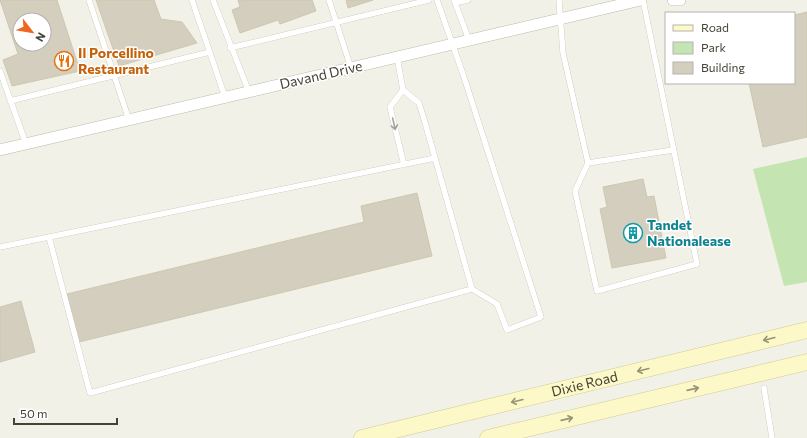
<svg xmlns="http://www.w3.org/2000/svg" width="807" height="438" font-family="Commissioner,sans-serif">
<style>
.green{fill:#c4e5b1}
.building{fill:#d3cebd;stroke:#cec7b0;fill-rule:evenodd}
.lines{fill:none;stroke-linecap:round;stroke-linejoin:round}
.service-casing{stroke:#bdbaaa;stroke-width:6}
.minor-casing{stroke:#bdbaaa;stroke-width:12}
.secondary-casing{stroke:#d0cb98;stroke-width:17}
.service{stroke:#fff;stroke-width:5.5}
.minor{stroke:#fff;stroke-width:11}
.secondary{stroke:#fcf8c7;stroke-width:16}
.oneway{stroke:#a2a09a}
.oneway2{stroke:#979477}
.labels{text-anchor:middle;stroke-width:3;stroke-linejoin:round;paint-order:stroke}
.food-label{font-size:14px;font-weight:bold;fill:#c56008;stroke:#fff;text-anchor:start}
.street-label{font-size:14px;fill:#454236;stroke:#fff}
.culture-label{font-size:14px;font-weight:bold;fill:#0d838f;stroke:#fff;text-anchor:start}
</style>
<rect width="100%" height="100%" fill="#f2f1e7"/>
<path class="green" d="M807 157V282L784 286 753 169Z"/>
<path class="building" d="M0 0H57L80 71 12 86 3 60 18 54ZM20 20H44V44H20Z
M96 0H154L161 19 182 22 197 43 119 66Z
M238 0H312L316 11 280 24 278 20 240 33 232 10 240 7Z
M346 0H373L348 8Z
M807 12V137L763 147 749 83H794V15Z
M643 179 647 197 654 196 666 258 612 268 600 209 607 207 603 187Z
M417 193 432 256 79 342 67 294 364 222 361 206Z
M21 301 35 352 0 362V307Z"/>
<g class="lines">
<g class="service-casing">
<path id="service" d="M89 0 129 120
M192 0 225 97
M213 0 249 92
M329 0 351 68
M437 0 464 77 541 317 507 330 497 304 472 289
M454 0 469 40
M559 0 563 53 588 163 575 191 597 291 697 264 643 0
M455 3 468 0
M230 48 429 0
M0 71 26 144
M403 90 390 107 404 165
M10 101 210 52
M588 163 673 150
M49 237 90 393 472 289 424 119 419 103 403 90 397 57
M0 247 435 158
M764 388 772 438"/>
</g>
<g class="minor-casing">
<path id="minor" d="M673 0H680
M0 150 641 0"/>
</g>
<g class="secondary-casing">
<g id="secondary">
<path id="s1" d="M362 438 807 330"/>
<path d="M488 438 807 362"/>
</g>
</g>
<use href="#service" class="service"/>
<use href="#minor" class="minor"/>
<use href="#secondary" class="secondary"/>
</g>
<defs><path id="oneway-shaft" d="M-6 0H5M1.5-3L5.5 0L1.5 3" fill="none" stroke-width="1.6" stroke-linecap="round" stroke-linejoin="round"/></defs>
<use class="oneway" href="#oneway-shaft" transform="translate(394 124) rotate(77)"/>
<g class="oneway2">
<use href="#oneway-shaft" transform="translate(769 339) rotate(166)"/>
<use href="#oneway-shaft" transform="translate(643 370) rotate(166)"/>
<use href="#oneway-shaft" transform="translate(693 389) rotate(-13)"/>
<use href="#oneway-shaft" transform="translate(517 401) rotate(166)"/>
<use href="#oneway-shaft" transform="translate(567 419) rotate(-13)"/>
</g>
<defs>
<g id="restaurant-ring" transform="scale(1)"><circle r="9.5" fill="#fff" stroke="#e8710a" stroke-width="1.5"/><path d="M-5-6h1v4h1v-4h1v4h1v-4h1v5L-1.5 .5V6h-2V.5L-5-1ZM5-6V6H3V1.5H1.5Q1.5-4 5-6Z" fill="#e8710a"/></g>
<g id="building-ring" transform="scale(1)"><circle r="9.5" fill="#fff" stroke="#0f9aa8" stroke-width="1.5"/><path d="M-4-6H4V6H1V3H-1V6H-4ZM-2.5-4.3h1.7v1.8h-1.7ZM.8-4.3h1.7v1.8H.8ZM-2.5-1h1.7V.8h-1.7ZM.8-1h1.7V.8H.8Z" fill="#0f9aa8"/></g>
</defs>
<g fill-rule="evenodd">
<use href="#restaurant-ring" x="64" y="61"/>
<use href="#building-ring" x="633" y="233"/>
</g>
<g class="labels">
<g class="food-label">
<text x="78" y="58">Il Porcellino<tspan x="78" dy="16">Restaurant</tspan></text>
</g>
<g class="street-label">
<text transform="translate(321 75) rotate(-13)" y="5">Davand Drive</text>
<text dy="5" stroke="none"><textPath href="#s1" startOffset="229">Dixie Road</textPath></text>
</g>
<g class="culture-label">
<text x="647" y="230">Tandet<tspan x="647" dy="16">Nationalease</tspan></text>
</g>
</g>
<rect x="665" y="12" width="130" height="72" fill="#ffffff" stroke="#b5b3af"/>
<rect x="673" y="25" width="20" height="6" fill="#fcf8c7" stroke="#b5b3af"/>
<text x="701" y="32" font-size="12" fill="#454236">Road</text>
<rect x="673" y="42" width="20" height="12" fill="#c4e5b1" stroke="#b5b3af"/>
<text x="701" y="52" font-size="12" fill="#454236">Park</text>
<rect x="673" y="62" width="20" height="12" fill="#d3cebd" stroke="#b5b3af"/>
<text x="701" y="72" font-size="12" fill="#454236">Building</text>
<g transform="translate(32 32) rotate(121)"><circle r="19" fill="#ffffff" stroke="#b5b3af"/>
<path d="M0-3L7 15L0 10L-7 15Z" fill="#ef6521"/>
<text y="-6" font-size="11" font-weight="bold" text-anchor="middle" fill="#454236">N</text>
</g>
<path d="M14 418v6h103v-6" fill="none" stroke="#454236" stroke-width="2"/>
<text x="20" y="418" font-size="12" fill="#454236" stroke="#ffffff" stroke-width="3" paint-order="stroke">50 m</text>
</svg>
